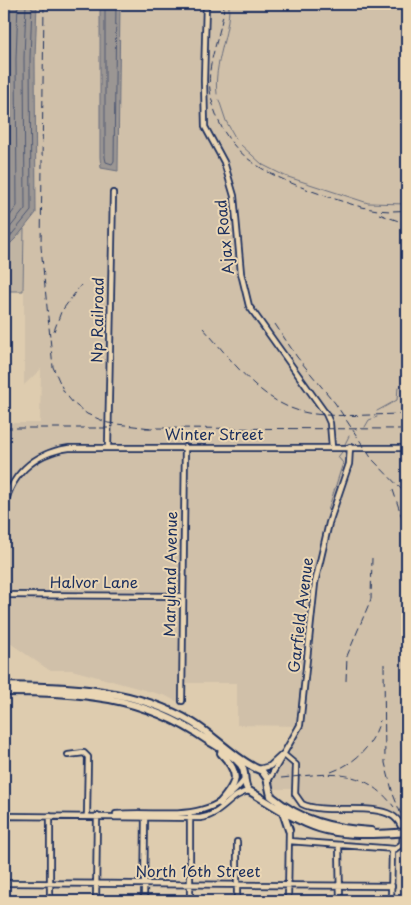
<svg xmlns="http://www.w3.org/2000/svg" width="411" height="905" font-family="'Playpen Sans',sans-serif">
<style>
.built{fill:#d0c0a9}
.green{fill:#c1b5a3;stroke:#6e7280}
.water{fill:#9b9693;stroke:#686d7e}
.lines{fill:none;stroke-linecap:round;stroke-linejoin:round}
.shore{stroke:#4e5873;stroke-width:1}
.stream{stroke:#686d7e;stroke-width:1}
.minor-casing{stroke:#1b2f5e;stroke-width:8}
.highway-casing{stroke:#1b2f5e;stroke-width:10}
.minor{stroke:#ead6b4;stroke-width:4.5}
.highway{stroke:#ead6b4;stroke-width:6}
.rail{stroke:#1b2f5e;stroke-width:1;stroke-dasharray:8 4;stroke-linecap:butt}
.highway-bridge-casing{stroke:#1b2f5e;stroke-width:10;stroke-linecap:butt}
.highway-bridge{stroke:#ead6b4;stroke-width:6}
.labels{text-anchor:middle;stroke-width:4;stroke-linejoin:round;paint-order:stroke}
.street-label{font-size:15px;fill:#1b2f5e;stroke:#ead6b4}
</style>
<rect width="100%" height="100%" fill="#deccaf"/>
<filter id="ink" filterUnits="userSpaceOnUse"><feTurbulence type="fractalNoise" baseFrequency=".02" numOctaves="2"/><feDisplacementMap in="SourceGraphic" scale="10" xChannelSelector="R" yChannelSelector="G"/><feConvolveMatrix kernelMatrix="1 2 1 2 8 2 1 2 1" color-interpolation-filters="sRGB"/></filter>
<g filter="url(#ink)">
<path class="built" d="M37 4H100L99 48 108 168 119 170 120 4H407V446L68 444 48 449 29 460 14 477 4 499V423H40L41 369 24 385V229L36 213 35 58Z
M83 449 407 450V847L401 821 391 811 313 805 303 802 296 789H270L271 779 302 726 237 725V683H181L180 703 166 696 72 670H49L4 639 5 530 6 512 11 493 19 477 30 466 45 456 59 451Z"/>
<path class="green" d="M24 229 23 291H4V250Z"/>
<path class="water" d="M4 4H37L35 58 36 213 17 237 4 250Z
M100 4H120L118 171 101 168 100 157Z"/>
<g class="lines">
<path class="shore" d="M105 4V157L106 162 112 164 114 161 116 4
M4 224 17 206 16 59 18 4
M4 235 25 209 24 58 26 4
M4 244 31 211 30 58 32 4"/>
<path class="stream" d="M217 94C213 63 230 35 229 4
M219 100 226 121 236 139
M241 145 263 165 285 176 368 203 407 204
M404 386 407 385
M377 411 397 400 398 387
M365 427 369 420 377 417
M345 444 349 436
M328 510 343 463 338 457 342 452"/>
<g class="minor-casing">
<path id="minor" d="M206 4 204 80 205 127 224 162 234 196 241 273 249 306 326 414 330 423 332 447
M406 414 407 439
M108 447 113 193
M4 512C8 476 34 453 69 448H407
M4 595 183 596
M182 701 185 447
M283 754 296 765 295 794 302 804C331 819 411 790 402 844L395 849 289 841
M68 755 84 753 88 757 87 816
M259 769 270 766 283 754
M268 781 300 725 315 583 329 523 349 464 350 447
M116 814C167 810 209 826 244 780
M4 816 200 818C223 815 230 793 250 791
M50 816V901
M4 822V867
M339 845 340 901
M4 883 392 886
M96 901 97 816
M144 901 145 816
M190 901V816
M237 901V842
M288 901 289 830
M391 901 392 849"/>
</g>
<g class="highway-casing">
<path id="highway" d="M4 686C69 687 135 688 193 723 216 737 237 761 262 771L267 778 271 796C301 821 333 829 371 831
M4 692C80 692 142 695 207 740 218 747 233 755 241 765 247 773 242 782 248 790 308 827 321 838 395 833
M220 803C238 782 241 774 221 753
M284 815 289 830"/>
</g>
<use href="#minor" class="minor"/>
<use href="#highway" class="highway"/>
<path class="rail" d="M44 4 41 247 53 367 64 392 73 403 87 414 108 423 151 428
M224 4C223 33 206 60 210 90 220 157 269 176 326 196 353 205 378 214 407 210
M379 214 407 224
M275 324 297 357 335 403 372 459 407 495
M203 328C232 360 262 405 308 413 335 418 378 414 407 414
M54 331 61 312 81 285
M4 428H112
M145 428 407 429
M393 490 407 533
M384 664 385 763 393 794 407 830
M346 681 347 656 371 599 372 558
M331 772C356 763 373 746 380 720
M281 778C326 774 363 765 394 807"/>
<g class="highway-bridge-casing">
<path id="highway-bridge" d="M395 833 407 832"/>
</g>
<use href="#highway-bridge" class="highway-bridge"/>
</g>
</g>
<g class="labels">
<g class="street-label">
<text transform="translate(225 237) rotate(-96)" y="5">Ajax Road</text>
<text transform="translate(98 320) rotate(-89)" y="5">Np Railroad</text>
<text x="214" y="440">Winter Street</text>
<text transform="translate(171 574) rotate(-89)" y="5">Maryland Avenue</text>
<text x="94" y="588">Halvor Lane</text>
<text transform="translate(301 615) rotate(-83)" y="5">Garfield Avenue</text>
<text x="198" y="877">North 16th Street</text>
</g>
</g>
<rect width="411" height="905" fill="none" stroke="#ead6b4" stroke-width="20"/>
<rect x="10" y="10" width="391" height="885" fill="none" stroke="#1b2f5e" stroke-width="2" filter="url(#ink)"/>
</svg>
